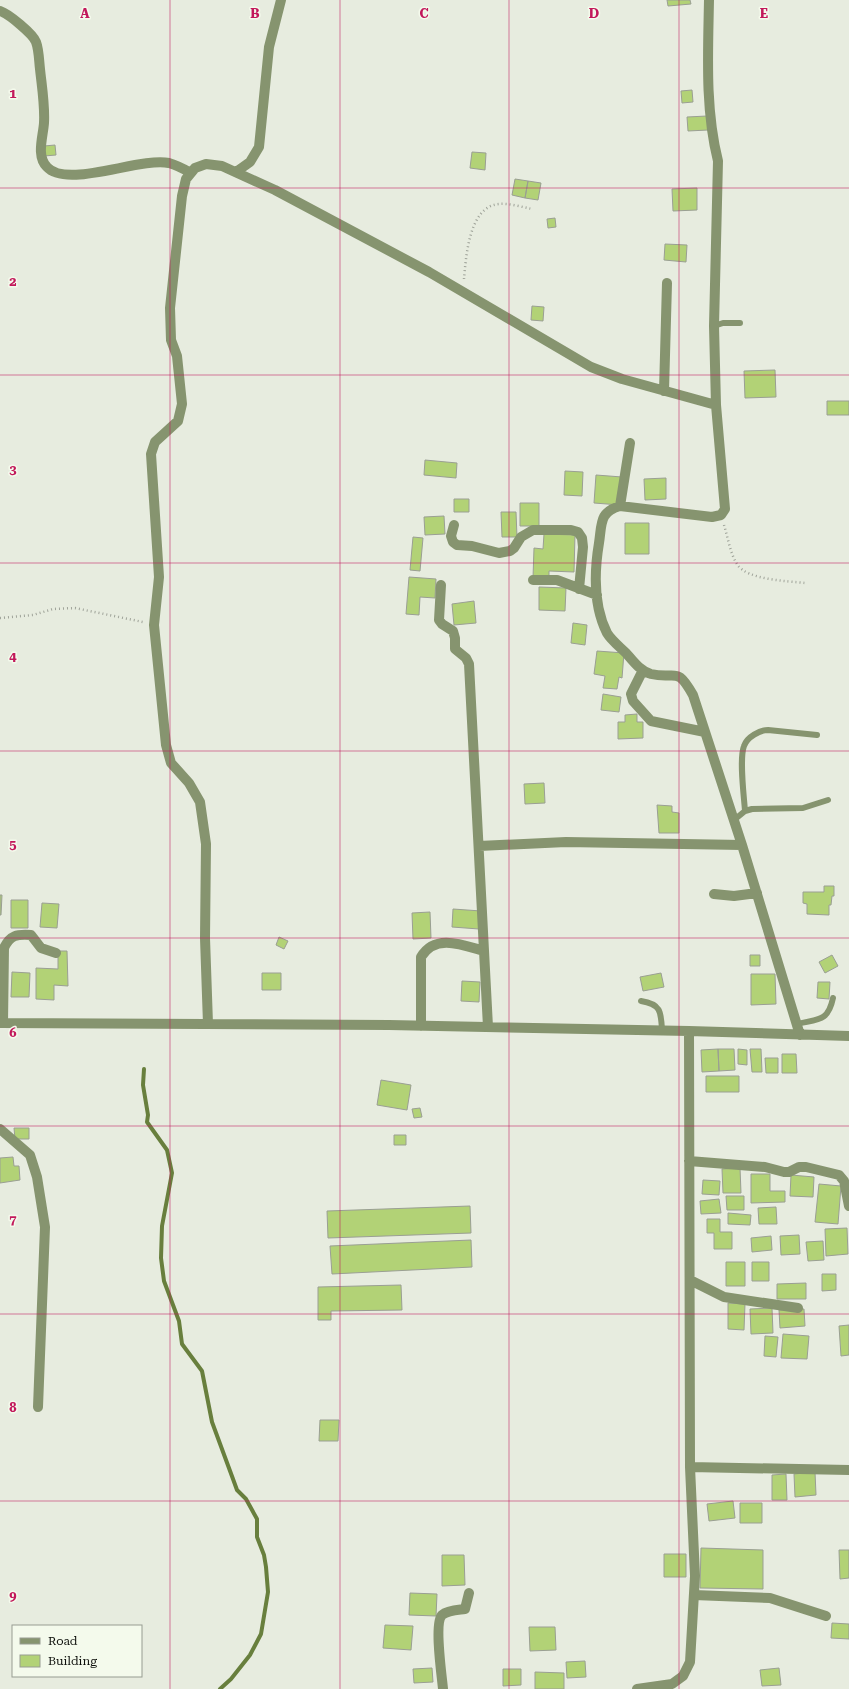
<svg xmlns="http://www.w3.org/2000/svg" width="849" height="1689" font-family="'Roboto Serif',serif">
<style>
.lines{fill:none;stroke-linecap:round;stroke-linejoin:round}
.stream{stroke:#687f3d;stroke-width:4}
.building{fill:#b2d276;stroke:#9a9f93}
.path{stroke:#9fa399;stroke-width:2.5;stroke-dasharray:1 3;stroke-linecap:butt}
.lane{stroke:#86946f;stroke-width:6}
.street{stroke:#86946f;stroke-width:10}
.grid{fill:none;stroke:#c2185b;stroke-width:1;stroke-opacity:0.55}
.grid-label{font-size:13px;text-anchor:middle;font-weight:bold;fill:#c2185b;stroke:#f4faec;stroke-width:3;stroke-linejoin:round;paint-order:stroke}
</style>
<rect width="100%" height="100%" fill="#e7ecdf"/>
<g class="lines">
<path class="stream" d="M144 1069 143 1085 148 1115 147 1122 167 1150 172 1173 162 1226 161 1258 164 1281 179 1321 182 1344 202 1371 212 1422 233 1479 237 1490 246 1499 257 1519V1537L264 1555 266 1567 268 1592 261 1634 250 1655 231 1679 220 1689"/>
</g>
<path class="building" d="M667 0H690L691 4 668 6Z
M692 90 693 102 682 103 681 91Z
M707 116 708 130 688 131 687 117Z
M55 145 56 155 44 156V146Z
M472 152 486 153 485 170 470 168Z
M515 179 528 181 525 198 512 195Z
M528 181 541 183 538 200 525 198Z
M697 188V210L673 211 672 189Z
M555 218 556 227 548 228 547 219Z
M665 244 687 245 686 262 664 260Z
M532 306 544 307 543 321 531 320Z
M775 370 776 397 745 398 744 371Z
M827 401H849V415H827Z
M425 460 457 463 456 478 424 475Z
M565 471 583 472 582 496 564 495Z
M596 475 622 477 620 505 594 503Z
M666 478V499L645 500 644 479Z
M454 499H469V512H454Z
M520 503H539V526H520Z
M501 512H516L517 537H502Z
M444 516 445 534 425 535 424 517Z
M625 523H649V554H625Z
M544 534 575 535 574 572 549 571V578H533L534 548 543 549Z
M413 537 423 538 420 571 410 570Z
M409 577 436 579 435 598 420 597 419 615 406 614Z
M539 587 566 588 565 611 539 610Z
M474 601 476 623 454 625 452 604Z
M573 623 587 625 585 645 571 643Z
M597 651 624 653 622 678 619 677 617 689 603 688 605 676 594 674Z
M603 694 621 697 619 712 601 710Z
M637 714V722H643V738L618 739V722H625V715Z
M544 783 545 803 525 804 524 784Z
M657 805 672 806V812L679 813V833H659Z
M824 886H834V896H832L831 905H829V915L807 914V904L803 903V892H824Z
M0 895H2L1 915H0Z
M11 900H28V928H11Z
M42 903 59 904 57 928 40 927Z
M453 909 481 911 479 929 452 927Z
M430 912 431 938 413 939 412 913Z
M279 937 288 941 284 949 276 945Z
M58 951H67L68 986 54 985V1000L36 999V968L58 969Z
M750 955H760V966H750Z
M832 955 838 966 825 973 819 962Z
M12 972 30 973 29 997H11Z
M262 973H281V990H262Z
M661 973 664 987 643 991 640 977Z
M751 974H775L776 1004 751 1005Z
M462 981 480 982 479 1002 461 1001Z
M818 982H830L829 999 817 998Z
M718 1049 719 1071 702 1072 701 1050Z
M718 1049H734L735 1070 719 1071Z
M738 1049 747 1050V1065L738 1064Z
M750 1049H761L762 1072H752Z
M782 1054H796L797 1073H782Z
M765 1058H778V1073H766Z
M706 1076H739V1092H706Z
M381 1080 411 1085 407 1110 377 1105Z
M420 1108 422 1117 414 1118 412 1109Z
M14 1128H29V1139H15Z
M394 1135H406V1145H394Z
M13 1157 14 1166H19L20 1180 0 1183V1158Z
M740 1168 741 1193H723L722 1169Z
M751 1174H770V1191H785V1202L751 1203Z
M791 1175 814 1177 813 1197 790 1196Z
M703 1180 720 1181 719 1195 702 1194Z
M819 1184 841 1186 838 1224 815 1222Z
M726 1196H744V1210H727Z
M719 1199 721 1213 701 1214 700 1201Z
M470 1206 471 1233 328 1238 327 1211Z
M776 1207 777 1224H759L758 1208Z
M728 1213 751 1215 750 1225 728 1224Z
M707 1219H720V1232H732V1249H714V1233H707Z
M847 1228 848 1254 826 1256 825 1229Z
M799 1235 800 1254 781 1255 780 1236Z
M771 1236 772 1250 752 1252 751 1238Z
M471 1240 472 1267 332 1274 330 1246Z
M823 1241 824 1260 808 1261 806 1242Z
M726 1262H745V1286H726Z
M752 1262H769V1281H752Z
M822 1274H836V1290L822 1291Z
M806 1283V1299H777V1284Z
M401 1285 402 1310 331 1311V1320H318V1287Z
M728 1303 745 1304 744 1330 728 1329Z
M772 1308 773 1333 751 1334 750 1309Z
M804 1309 805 1326 780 1328 779 1310Z
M849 1325V1355L841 1356 839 1326Z
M783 1334 809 1336 807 1359 781 1358Z
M765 1336 778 1337 776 1357 764 1356Z
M320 1420H339L338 1441H319Z
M815 1472 816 1495 795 1497 794 1474Z
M786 1474 787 1500H772V1475Z
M733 1501 735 1518 709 1521 707 1504Z
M740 1503H762V1523H740Z
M701 1548 763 1550V1589L700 1588Z
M839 1550H849V1578L840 1579Z
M664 1554H686V1577H664Z
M442 1555H464L465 1585 442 1586Z
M410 1593 437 1594 436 1616 409 1615Z
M832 1623 849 1624V1639L831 1638Z
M385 1625 413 1626 411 1650 383 1648Z
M529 1627H555L556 1650 530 1651Z
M585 1661 586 1677 567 1678 566 1662Z
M432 1668 433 1682 414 1683 413 1669Z
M779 1668 781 1685 762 1686 760 1670Z
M503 1669H521V1685L503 1686Z
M535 1672 564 1673V1689H535Z"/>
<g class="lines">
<path class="path" d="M464 279C466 257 469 206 499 204 509 203 522 207 532 209
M724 525C728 538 730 553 737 564 746 580 788 581 805 583
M0 618 33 615 53 609 75 608 143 622"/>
<path class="lane" d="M714 326 723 323H740
M745 811C744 796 739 759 744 746 747 737 760 730 768 730L817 735
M734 820 745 811 752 809 803 808 828 800
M641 1001C661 1004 661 1012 662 1030
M797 1024C818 1019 828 1022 833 998"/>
<path class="street" d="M709 0C708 54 705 109 718 161L714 326 716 405
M0 11C9 14 33 34 36 42 39 50 39 61 40 69 42 88 45 105 44 123 43 137 36 156 47 167 67 189 139 157 169 163 176 165 184 169 191 173
M236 172 250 162 259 147 269 47 281 0
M664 391 667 283
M620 506 630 443
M454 525 451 536 453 542 457 545 472 546 499 553 510 551 514 548 521 537 533 530H571L578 532 582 538 583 547 579 589
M533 580H557L597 595
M441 585 439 620 442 624 453 631 455 638V649L466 658 469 664 488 1027
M643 670 631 694 633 701 651 721 705 732
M479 846 566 842 742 845
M714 894 734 896 757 893
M0 1023 389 1025 689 1031
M3 1023 4 948C10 935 17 934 31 935L41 948 56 953
M208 1024 205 938 206 844 200 802 189 783 171 763 166 745 154 625 159 577 151 454 155 442 178 421 182 404 177 356 171 340 170 308 182 196 186 179 195 168 206 164 222 166 275 190 429 272 591 367 622 379 716 405 725 509 721 515 712 517 620 506C599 512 602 524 599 543 594 573 593 605 607 633 611 640 620 647 626 653 633 661 640 671 651 674 677 680 676 665 693 695L742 845 800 1035
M421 1026V957C435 933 463 945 484 951
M0 1129 30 1155 37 1177 45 1227 38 1407
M689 1161 765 1167 784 1172H789L799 1167H806L839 1175 844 1181 849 1206
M690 1280 724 1297 798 1308
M690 1467 849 1470
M694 1595 770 1598 826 1616
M443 1689C442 1677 434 1623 442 1615 448 1610 458 1610 465 1609L469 1593
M637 1689 672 1684 683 1676 690 1662 695 1576 690 1467 689 1031 849 1036"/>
</g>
<path class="grid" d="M170 0V1689M340 0V1689M509 0V1689M679 0V1689M0 188H849M0 375H849M0 563H849M0 751H849M0 938H849M0 1126H849M0 1314H849M0 1501H849"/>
<g class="grid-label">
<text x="85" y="18">A</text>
<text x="255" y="18">B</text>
<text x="424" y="18">C</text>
<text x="594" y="18">D</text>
<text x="764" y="18">E</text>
<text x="13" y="98">1</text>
<text x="13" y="286">2</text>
<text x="13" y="474">3</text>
<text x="13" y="661">4</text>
<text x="13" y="849">5</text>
<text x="13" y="1037">6</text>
<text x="13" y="1224">7</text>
<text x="13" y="1412">8</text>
<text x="13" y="1600">9</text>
</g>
<rect x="12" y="1625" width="130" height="52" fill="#f4faec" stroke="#979c92"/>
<rect x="20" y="1638" width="20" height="6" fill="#86946f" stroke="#979c92"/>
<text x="48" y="1645" font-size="12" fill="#0c0e0a">Road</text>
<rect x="20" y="1655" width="20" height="12" fill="#b2d276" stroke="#979c92"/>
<text x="48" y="1665" font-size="12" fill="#0c0e0a">Building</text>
</svg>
